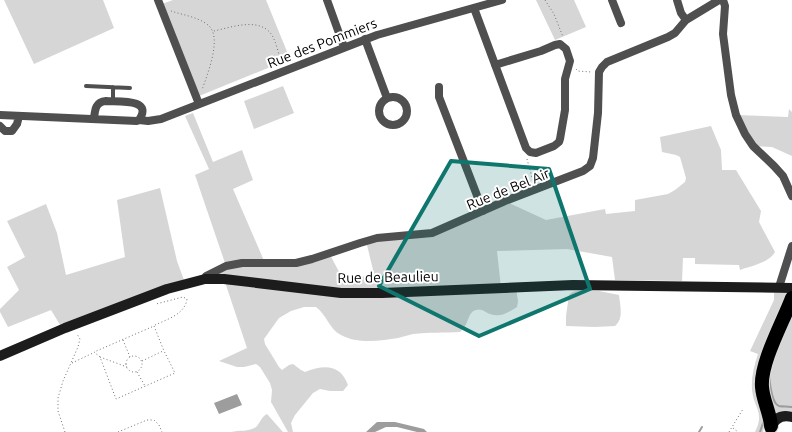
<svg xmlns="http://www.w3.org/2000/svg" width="792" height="432" font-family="Ubuntu,sans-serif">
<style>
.green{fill:#d6d6d6}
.water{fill:#9d9d9d}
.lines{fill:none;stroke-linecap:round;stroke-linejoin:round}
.stream{stroke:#9d9d9d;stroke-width:2}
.highway-casing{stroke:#dbdbdb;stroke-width:16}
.path{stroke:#717171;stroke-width:1;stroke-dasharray:1 2.5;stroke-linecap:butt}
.lane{stroke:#4f4f4f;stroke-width:4}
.street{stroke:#4f4f4f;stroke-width:8}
.secondary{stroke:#1c1c1c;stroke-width:10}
.highway{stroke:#000;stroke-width:14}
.marked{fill:#0f766e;fill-opacity:0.2;stroke:#0f766e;stroke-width:4;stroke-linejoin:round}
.labels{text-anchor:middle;stroke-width:4;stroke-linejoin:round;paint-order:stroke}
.street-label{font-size:14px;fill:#000;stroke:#fff}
</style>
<rect width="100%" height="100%" fill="#fff"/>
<path class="green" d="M4 0H103L114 28 34 64Z
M173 0H266L290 59 199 96 162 4Z
M536 0H574L586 27 555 40Z
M283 86 294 113 254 129 244 101Z
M789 109 792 112V156L772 147 753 146 736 115 788 117Z
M193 113 213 162 242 150 253 180 233 189 265 263H296L329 253 344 281 374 274 366 241 421 235 505 201 546 220 605 209 606 214 635 211V200L668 194 675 190 685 182 686 178 680 157 676 155 662 152 660 137 711 126 721 150 722 170H736L761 211 759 222 775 252C769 263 751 266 740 270L739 265 695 264V258H683L682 281 615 280 612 257 567 249 497 251 501 288H516L518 301 517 307C509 312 500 318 490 314 485 312 482 308 476 310 467 312 469 326 460 332 445 333 429 332 413 334 408 335 403 337 398 338 381 341 357 344 341 335 329 329 327 315 316 307H304L291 311 279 318 264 339 265 344 279 367 282 370 289 365 293 364 301 370 305 372C323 365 340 363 348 385L343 391H330L320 389 313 393 295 415 291 423 293 432H288L271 402 272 390 270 383 260 367 256 364 244 367H237L219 361 247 348 224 279H205L226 266 195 175 209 169 185 116Z
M160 188 177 261 185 283 62 328 51 310 8 327 0 312V309L19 290 7 267 25 257 7 221 46 204 57 233 66 275 125 257 117 200Z
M585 290 599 291 619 295C620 306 624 318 615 326L595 327 566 326V316L569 295C573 290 579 291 585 290Z
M774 293H787L764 355 766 419 763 432H755C765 412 754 409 752 390 751 378 754 366 758 354L750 351 774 300Z
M792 304V411H782L773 415 767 385 771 355Z
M267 414 283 432H231C239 430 249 432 256 427 260 423 261 417 267 414Z"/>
<path class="water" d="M237 394 242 405 219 414 214 403Z
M377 422H395L424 429 427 432H417L397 427H386L375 432H366Z"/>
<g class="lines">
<path class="stream" d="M769 375C770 383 771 403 779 406 783 407 788 406 792 407
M699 432 702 427
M760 432 764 420"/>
<g class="highway-casing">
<path id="highway" d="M771 426C770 412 763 401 762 387 760 363 783 322 792 298"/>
</g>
<path class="path" d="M545 0 554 14 563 37
M171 11C183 15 198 17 208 25 223 37 207 75 202 90
M214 31C232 27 262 16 273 37 277 45 279 56 282 64
M576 69 578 71 591 72
M527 159 533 181
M155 325C168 319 185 314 187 299L183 297 156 304
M154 326 164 351 175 373 116 399 100 357 94 352Z
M123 340 130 357
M126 364a8 8 0 1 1 16 0a8 8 0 1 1-16 0Z
M100 357 127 367
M142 361 163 351
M72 363 93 353
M137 372 145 386
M733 428 738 432
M65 432 58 411V398L63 381 78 347 80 339 77 334
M118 432 147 420H154L159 425 162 432
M729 432 743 409"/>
<path class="lane" d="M86 86 130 88
M113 101V87"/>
<path class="street" d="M158 0 199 104
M327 0 344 47
M612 0 621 23
M677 0 681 13 686 20
M723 0 725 6 723 34 731 95 736 115 745 134 753 146 774 166 783 176 792 196
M474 8 526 148 530 152 536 153 554 146 559 142 560 139 565 110V79L570 61 566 49 560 44 555 45 541 51 495 65
M365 39 387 98
M439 87V97L483 211
M379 111a14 14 0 1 1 28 0a14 14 0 1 1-28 0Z
M0 115 137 121 139 120 148 121 161 119 377 35 502 0
M94 119C95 110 95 102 106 101 117 102 154 98 139 120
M0 126 5 131H12L17 124 19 116
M205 279 206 276 226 266 242 263H296L312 259 360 243 377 238 432 233 505 201 583 171 590 166 593 158 598 113 599 72 602 67 607 62 668 37 675 33 686 20 719 0
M779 287 792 246"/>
<path class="secondary" d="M0 356 65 328 167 289 205 279H224L341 293H382L573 285 792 288
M770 429C774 419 781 414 792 417"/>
<use href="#highway" class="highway"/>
</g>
<path class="marked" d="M451 161 549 169 590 289 479 336 379 286Z"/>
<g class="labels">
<g class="street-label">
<text transform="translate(322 43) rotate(-21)" y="5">Rue des Pommiers</text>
<text transform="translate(508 189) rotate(-22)" y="5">Rue de Bel Air</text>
<text transform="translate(388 277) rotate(-1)" y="5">Rue de Beaulieu</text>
</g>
</g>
</svg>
